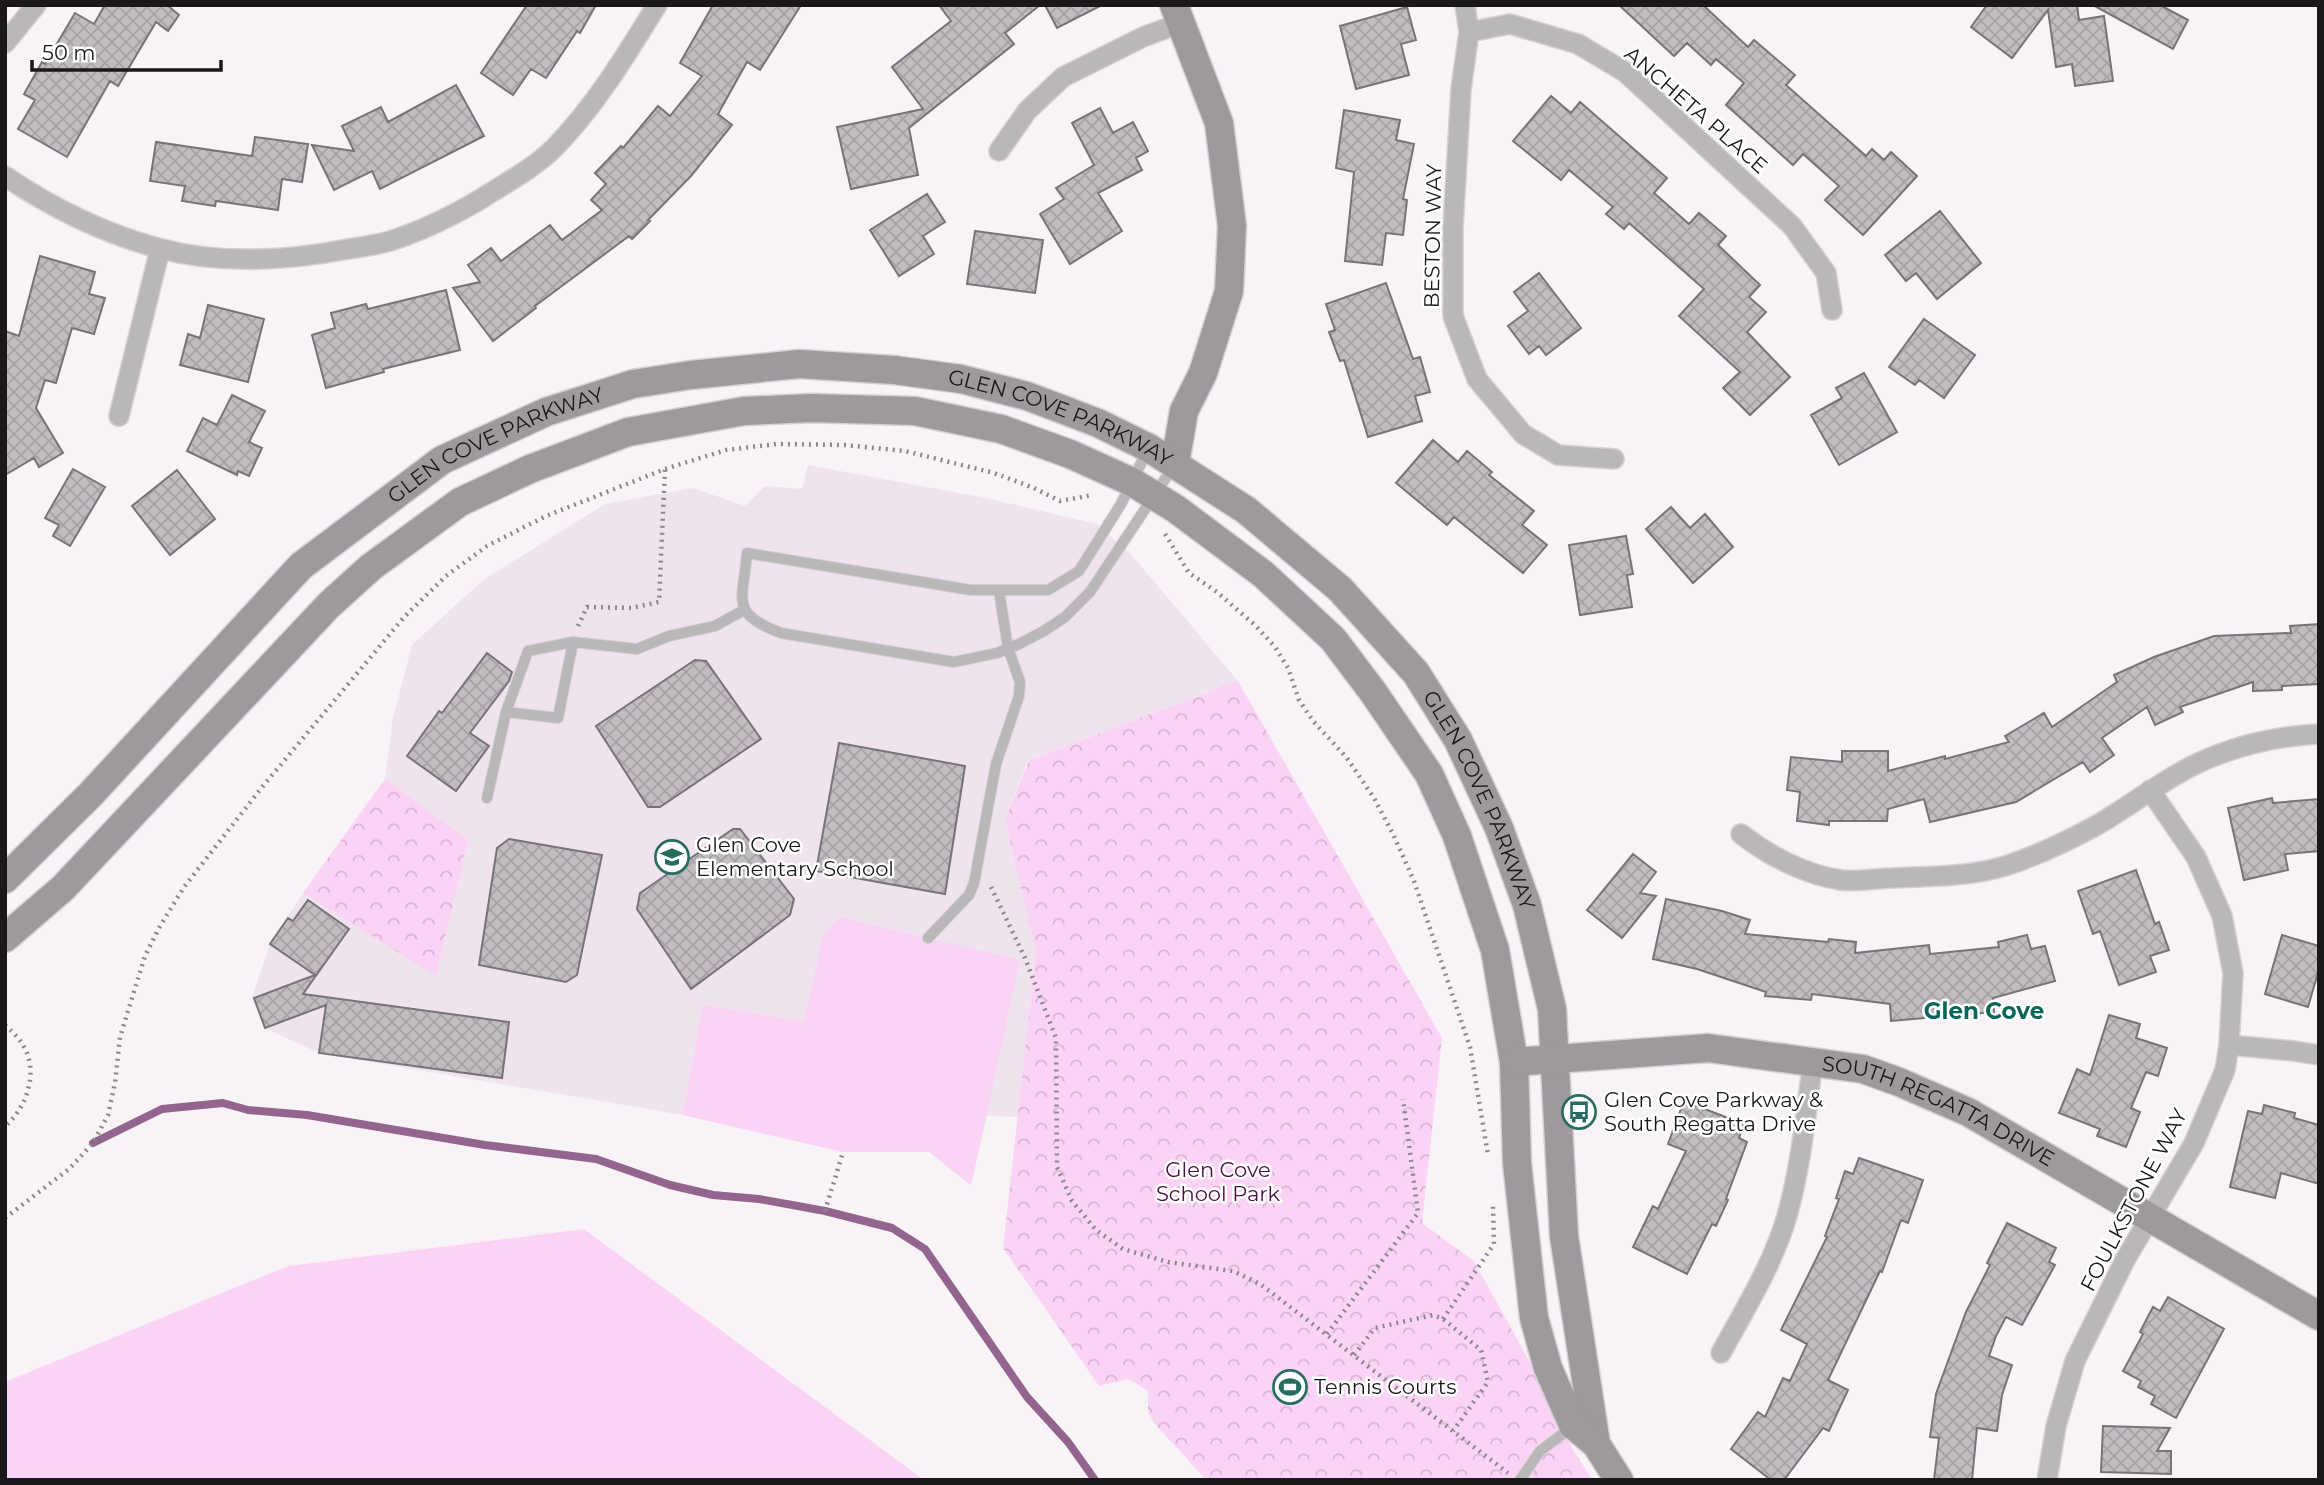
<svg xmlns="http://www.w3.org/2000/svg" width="2324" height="1485" font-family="Montserrat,sans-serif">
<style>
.built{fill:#efe4ee}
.green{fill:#fbd4f5}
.park{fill:url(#park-crowns)}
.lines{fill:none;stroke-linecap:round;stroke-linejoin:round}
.stream{stroke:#93648d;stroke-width:8}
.building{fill:url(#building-cross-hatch);stroke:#787377;stroke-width:2}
.lane-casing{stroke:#d4d0d4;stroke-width:12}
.street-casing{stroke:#d4d0d4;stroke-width:22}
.secondary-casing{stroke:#d4d0d4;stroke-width:31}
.path{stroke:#8b878a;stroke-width:4.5;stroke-dasharray:2 5;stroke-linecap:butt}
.lane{stroke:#bab7b9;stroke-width:10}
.street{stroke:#bab7b9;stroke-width:19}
.secondary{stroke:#9d999c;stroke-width:28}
.labels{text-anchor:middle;stroke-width:5;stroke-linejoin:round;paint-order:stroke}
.street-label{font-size:21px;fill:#1a181a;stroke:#fff}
.poi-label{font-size:21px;fill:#1a181a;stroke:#fff;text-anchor:start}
.park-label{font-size:21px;fill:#4a0d46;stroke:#fff}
.neighbourhood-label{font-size:23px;font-weight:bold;fill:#0a665a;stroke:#fff}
</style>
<defs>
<pattern id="park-crowns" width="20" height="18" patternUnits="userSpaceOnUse" patternTransform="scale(1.75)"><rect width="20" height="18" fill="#fbd4f5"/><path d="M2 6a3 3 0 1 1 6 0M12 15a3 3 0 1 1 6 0" fill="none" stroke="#d7b5d1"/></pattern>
<pattern id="building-cross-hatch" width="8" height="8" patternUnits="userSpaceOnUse" patternTransform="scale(1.75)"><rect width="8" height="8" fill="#c1bcc0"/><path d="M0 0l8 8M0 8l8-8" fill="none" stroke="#a5a1a4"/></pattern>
</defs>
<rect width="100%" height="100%" fill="#f8f3f7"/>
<path class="built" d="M808 465 986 498 1097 524 1130 553 1238 681 1028 760 1005 820 1036 952 1019 1110 1017 1117 987 1116 971 1185 929 1152H843L683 1115 319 1053 265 1028 252 997 270 944 303 893 385 779 393 718 412 645 483 580 605 504 693 488 745 506 765 486 802 489Z"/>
<path class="green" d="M839 917 1020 960 971 1185 929 1152H843L683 1115 703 1005 804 1022 823 936Z
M584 1229 924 1480H5V1382L288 1266Z"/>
<path class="park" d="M1238 681 1442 1038 1422 1223 1474 1261 1538 1377 1573 1450 1593 1480H1206L1155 1424 1148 1412V1391L1129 1379 1099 1386 1003 1248 1036 952 1005 820 1029 760Z
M385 779 468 840 436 976 303 893Z"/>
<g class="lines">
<path class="stream" d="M93 1143 162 1109 223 1103 248 1110 307 1115 485 1145 596 1159 670 1185 713 1195 759 1199 825 1211 892 1228 925 1249 1027 1397 1068 1442 1095 1480"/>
</g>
<path class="building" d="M105 5H167L179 15 168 31 156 22 118 86 110 81 67 157 18 129 35 100 24 94 42 62 45 64 75 13 94 24Z
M527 5H596L580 33 577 31 546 78 531 69 513 95 481 73Z
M713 5H801L760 70 747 62 718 114 732 125 691 176 648 220 650 221 632 239 629 236 535 306 536 308 493 341 453 288 480 282 468 265 491 248 501 261 550 225 562 240 602 210 591 200 606 184 595 173 621 146 623 148 658 106 670 116 702 76 680 63Z
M939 5H1040L1005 33 1014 44 909 128 918 175 851 189 837 127 923 109 892 67 951 21Z
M1045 5H1102L1057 28Z
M1619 5H1703L1748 47 1754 40 1795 75 1786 85 1866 156 1872 149 1884 160 1891 152 1917 176 1863 235 1825 200 1839 186 1803 154 1793 165 1726 105 1744 83 1716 59 1711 65 1687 43 1674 56Z
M1987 5H2077L2079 20 2104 16 2113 81 2075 86 2072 64 2056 67 2048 10 2012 58 1971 27Z
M2093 5H2160L2188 20 2173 49Z
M1407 7 1416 40 1401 44 1409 75 1356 89 1340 26Z
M456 85 484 136 380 189 372 171 334 190 312 145 354 151 342 126 381 107 388 122Z
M1551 96 1571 113 1580 102 1667 178 1654 193 1689 224 1699 213 1726 236 1718 245 1760 285 1749 297 1766 312 1747 332 1790 377 1750 415 1723 388 1740 372 1679 316 1704 289 1629 223 1624 229 1606 214 1613 207 1569 170 1561 180 1513 141Z
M1100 108 1113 133 1133 122 1148 151 1136 158 1142 170 1098 193 1122 231 1070 264 1040 214 1064 199 1056 188 1094 165 1072 123Z
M1344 110 1400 120 1396 140 1414 144 1403 199 1407 200 1403 235 1386 233 1382 265 1345 261 1354 172 1336 168Z
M255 137 308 144 302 182 282 179 278 210 216 201 215 206 182 201 185 186 150 181 156 142 252 156Z
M927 194 945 222 923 236 934 254 899 276 870 230Z
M1940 211 1981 263 1937 299 1916 273 1906 281 1885 255Z
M975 231 1043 240 1035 293 967 284Z
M40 256 95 272 89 294 105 298 94 334 72 328 56 383 45 380 36 408 63 453 39 467 34 458 5 475V331L19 336Z
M1539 273 1581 328 1546 355 1539 346 1529 354 1508 326 1528 311 1514 292Z
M1386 283 1413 359 1420 357 1430 392 1415 396 1422 421 1368 437 1344 360 1340 361 1329 332 1335 330 1326 304Z
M446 290 460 350 383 369 384 372 326 388 312 335 335 328 331 313 366 304 368 309Z
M208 305 264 319 248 382 180 365 188 334 200 338Z
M1924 319 1975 355 1944 398 1919 380 1915 385 1889 367Z
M1864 373 1897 432 1839 465 1811 415 1842 398 1836 388Z
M232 395 265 411 249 442 262 448 249 476 238 471 237 475 187 451 203 418 217 425Z
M1433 440 1458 462 1467 451 1492 472 1489 475 1534 511 1522 525 1547 545 1523 573 1454 517 1447 525 1396 483Z
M73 469 105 487 70 546 53 536 59 525 45 518Z
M177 470 215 519 170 555 132 506Z
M1671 507 1690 528 1705 514 1733 547 1693 583 1646 529Z
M1626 536 1633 574 1627 575 1632 607 1580 615 1569 545Z
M2319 624V684L2282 686V690L2253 691V682L2180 707 2183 712 2155 725 2147 707 2102 738 2114 755 2090 772 2083 762 2016 802 1930 822 1924 799 1888 809 1887 821H1829V825L1797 821 1800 792 1787 790 1791 757 1842 762V751H1888V771L1945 756V759L2009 742 2005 736 2044 713 2052 727 2117 682 2114 675 2154 657 2214 636 2291 633 2290 626Z
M487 653 512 672 509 681 470 733 489 746 456 791 407 756 439 711 442 713Z
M695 660 706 661 761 739 660 807H648L596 726Z
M839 743 965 766 945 894 816 871Z
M2272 798 2273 803 2319 799V851L2285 854 2288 870 2244 880 2228 808Z
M733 829H740L794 899 790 915 691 989 637 909 640 893Z
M509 839 602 855 577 975 566 982 479 965 497 848Z
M1633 854 1656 872 1640 893 1656 896 1622 938 1587 910Z
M2136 870 2155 924 2159 922 2169 950 2150 956 2156 972 2119 985 2100 931 2093 934 2078 891Z
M1666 899 1722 911 1750 920 1745 934 1828 942 1829 939 1856 942 1855 953 1929 945 1930 954 1999 947 1998 942 2027 935 2031 949 2045 946 2055 981 1993 998 1994 1012 1891 1021 1890 1004 1812 994 1811 1000 1765 996 1766 992 1697 969 1653 959Z
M308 900 349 929 303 994 509 1022 502 1078 319 1053 326 1005 265 1028 254 998 315 975 270 944 288 918 293 921Z
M2282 935 2319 946V969L2308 1007 2265 994Z
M2109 1015 2140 1024 2136 1038 2167 1048 2158 1076 2146 1072 2131 1108 2140 1112 2126 1147 2097 1136 2100 1129 2059 1113 2077 1069 2090 1075Z
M1684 1101 1744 1124 1739 1138 1747 1142 1726 1199 1728 1200 1716 1226 1712 1224 1687 1274 1633 1247 1653 1206 1658 1209 1686 1151 1668 1144Z
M2264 1105 2295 1113 2294 1118 2319 1125V1184L2281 1173 2275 1198 2230 1187 2248 1111 2262 1114Z
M1859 1158 1923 1180 1908 1223 1901 1220 1882 1272 1880 1271 1828 1380 1848 1390 1829 1431 1823 1428 1784 1480H1771L1731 1449 1758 1412 1765 1417 1783 1378 1790 1381 1807 1344 1781 1330 1827 1237 1825 1236 1839 1199 1836 1198 1845 1171 1853 1174Z
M2007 1223 2056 1248 2049 1262 2055 1265 2022 1325 2006 1317 1996 1336 1989 1356 2012 1365 2002 1395 1997 1431 1977 1428 1972 1480H1934L1939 1438 1930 1437 1936 1394 1966 1312 1990 1265 1987 1263Z
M2168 1297 2224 1329 2176 1418 2151 1404 2155 1396 2138 1387 2141 1381 2123 1371 2143 1334 2140 1332 2153 1307 2160 1311Z
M2103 1426 2170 1428 2157 1451H2171V1474L2101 1472Z"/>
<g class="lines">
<g class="lane-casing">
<path id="lane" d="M1147 451 1121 504 1079 571 1048 590H971L747 553C743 601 729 613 781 633L954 662 997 653 1019 644 1044 631 1065 617 1090 592 1173 467
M506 712 558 718 573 642
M487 798 506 712 528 651 573 642 637 649 669 636 715 626 744 610
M928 938 969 895 974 883 996 764 1019 696 1020 682 1008 648 999 591
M1520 1480 1540 1451 1573 1426"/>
</g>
<g class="street-casing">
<path id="street" d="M1465 5 1469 32 1461 89 1453 227V316L1477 379 1523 434 1558 455 1614 459
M1469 32 1510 24 1578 44 1625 72 1792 226 1826 273 1832 310
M5 43 36 5
M999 151 1027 111 1063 77 1143 37 1181 23
M5 176C52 208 103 233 158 248 220 265 286 261 348 249 362 247 376 245 390 241 422 231 452 216 481 199 504 184 536 167 555 147 596 105 626 55 657 5
M119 416 160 249
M1741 834C1769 856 1806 875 1841 880 1858 882 1878 878 1894 878 1932 876 1969 877 2005 866 2036 856 2068 841 2097 825 2130 806 2161 781 2196 764 2234 746 2277 736 2319 734
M2229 1045 2294 1051 2319 1055
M1721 1353C1745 1309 1773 1264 1787 1216 1801 1166 1806 1113 1813 1061
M2047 1480 2056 1426 2075 1361 2125 1260 2194 1143 2225 1070 2229 1045 2233 973 2222 916 2196 857 2150 790"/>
</g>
<g class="secondary-casing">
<g id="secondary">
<path d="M1174 5 1219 123 1232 226 1229 291 1203 373 1184 411 1175 463"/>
<path id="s1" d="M5 879 91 794 301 566 442 460 546 412 633 384 691 375 799 364 894 370 961 379 1027 396 1098 423 1149 448 1246 510 1340 589 1416 673 1458 740 1499 828 1527 905 1552 1009 1564 1236 1596 1444"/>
<path d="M5 938 63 888 329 605 371 567 460 502 530 469 628 432 744 411 812 408 915 411 1001 429 1070 454 1132 482 1176 509 1263 574 1333 639 1373 692 1429 774 1457 836 1495 950 1514 1062 1517 1163 1534 1318 1548 1368 1573 1425 1596 1444 1619 1480"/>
<path id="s2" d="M1514 1062 1708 1048 1863 1069 1899 1082 1968 1112 2319 1316"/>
</g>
</g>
<path class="path" d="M1165 534 1189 573 1217 592 1256 626 1275 647 1288 668 1299 700 1313 721 1347 758 1374 798 1393 834 1414 881 1470 1047 1488 1155
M578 626 587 607 631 608 659 602 665 469
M991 887 1025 958 1056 1038 1057 1167 1072 1201 1096 1230 1123 1249 1168 1262 1233 1271 1260 1284 1508 1473
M5 1025C15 1034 24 1043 28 1056 36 1080 24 1111 5 1126
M825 1211 843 1152
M5 1218 69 1169 93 1143 108 1115 115 1083 120 1037 145 956 159 928 184 887 263 786 405 616 446 576 487 546 546 516 665 469 726 450 777 444 844 445 905 451 994 473 1034 488 1060 501 1093 495
M1443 1319 1494 1244 1493 1206
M1327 1334 1418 1213 1403 1099
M1354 1355 1375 1328 1433 1315 1443 1319 1481 1350 1488 1382 1453 1431"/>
<use href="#lane" class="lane"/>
<use href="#street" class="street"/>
<use href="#secondary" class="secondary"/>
</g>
<defs>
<g id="school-ring" transform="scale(1.75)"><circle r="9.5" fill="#fff" stroke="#266c61" stroke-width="1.5"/><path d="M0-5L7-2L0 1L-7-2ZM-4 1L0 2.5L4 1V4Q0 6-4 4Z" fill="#266c61"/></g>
<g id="bus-ring" transform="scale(1.75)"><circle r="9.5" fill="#fff" stroke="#266c61" stroke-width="1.5"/><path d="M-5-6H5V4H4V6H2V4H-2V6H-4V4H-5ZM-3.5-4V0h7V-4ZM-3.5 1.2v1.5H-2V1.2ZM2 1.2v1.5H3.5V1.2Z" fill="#266c61"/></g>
<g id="stadium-ring" transform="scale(1.75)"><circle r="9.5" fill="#fff" stroke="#266c61" stroke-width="1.5"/><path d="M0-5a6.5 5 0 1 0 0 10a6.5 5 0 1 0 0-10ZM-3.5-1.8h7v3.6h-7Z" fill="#266c61"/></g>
</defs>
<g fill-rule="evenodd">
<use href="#school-ring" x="672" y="857"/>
<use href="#bus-ring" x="1579" y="1112"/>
<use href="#stadium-ring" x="1290" y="1387"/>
</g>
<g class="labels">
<g class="street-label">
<text transform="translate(1696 110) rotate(41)" y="7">ANCHETA PLACE</text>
<text transform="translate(1433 236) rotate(-89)" y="7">BESTON WAY</text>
<text dy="7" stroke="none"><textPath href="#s1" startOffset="1250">GLEN COVE PARKWAY</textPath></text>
<text dy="7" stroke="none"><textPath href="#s1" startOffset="662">GLEN COVE PARKWAY</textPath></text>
<text dy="7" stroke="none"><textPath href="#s1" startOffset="1838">GLEN COVE PARKWAY</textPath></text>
<text dy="7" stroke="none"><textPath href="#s2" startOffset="436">SOUTH REGATTA DRIVE</textPath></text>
<text transform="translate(2134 1200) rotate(-62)" y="7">FOULKSTONE WAY</text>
</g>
<g class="poi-label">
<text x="696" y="852">Glen Cove<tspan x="696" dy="24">Elementary School</tspan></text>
<text x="1604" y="1107">Glen Cove Parkway &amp;<tspan x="1604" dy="24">South Regatta Drive</tspan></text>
<text x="1314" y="1394">Tennis Courts</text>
</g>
<g class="park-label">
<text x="1218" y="1177">Glen Cove<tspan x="1218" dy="24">School Park</tspan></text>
</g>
<g class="neighbourhood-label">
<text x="1984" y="1019">Glen Cove</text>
</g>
</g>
<rect width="2324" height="1485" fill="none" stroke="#1a181a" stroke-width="14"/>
<path d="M32 60v10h189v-10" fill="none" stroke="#1a181a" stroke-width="3.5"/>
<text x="42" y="60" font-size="21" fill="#1a181a" stroke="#ffffff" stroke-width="5" paint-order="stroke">50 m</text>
</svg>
